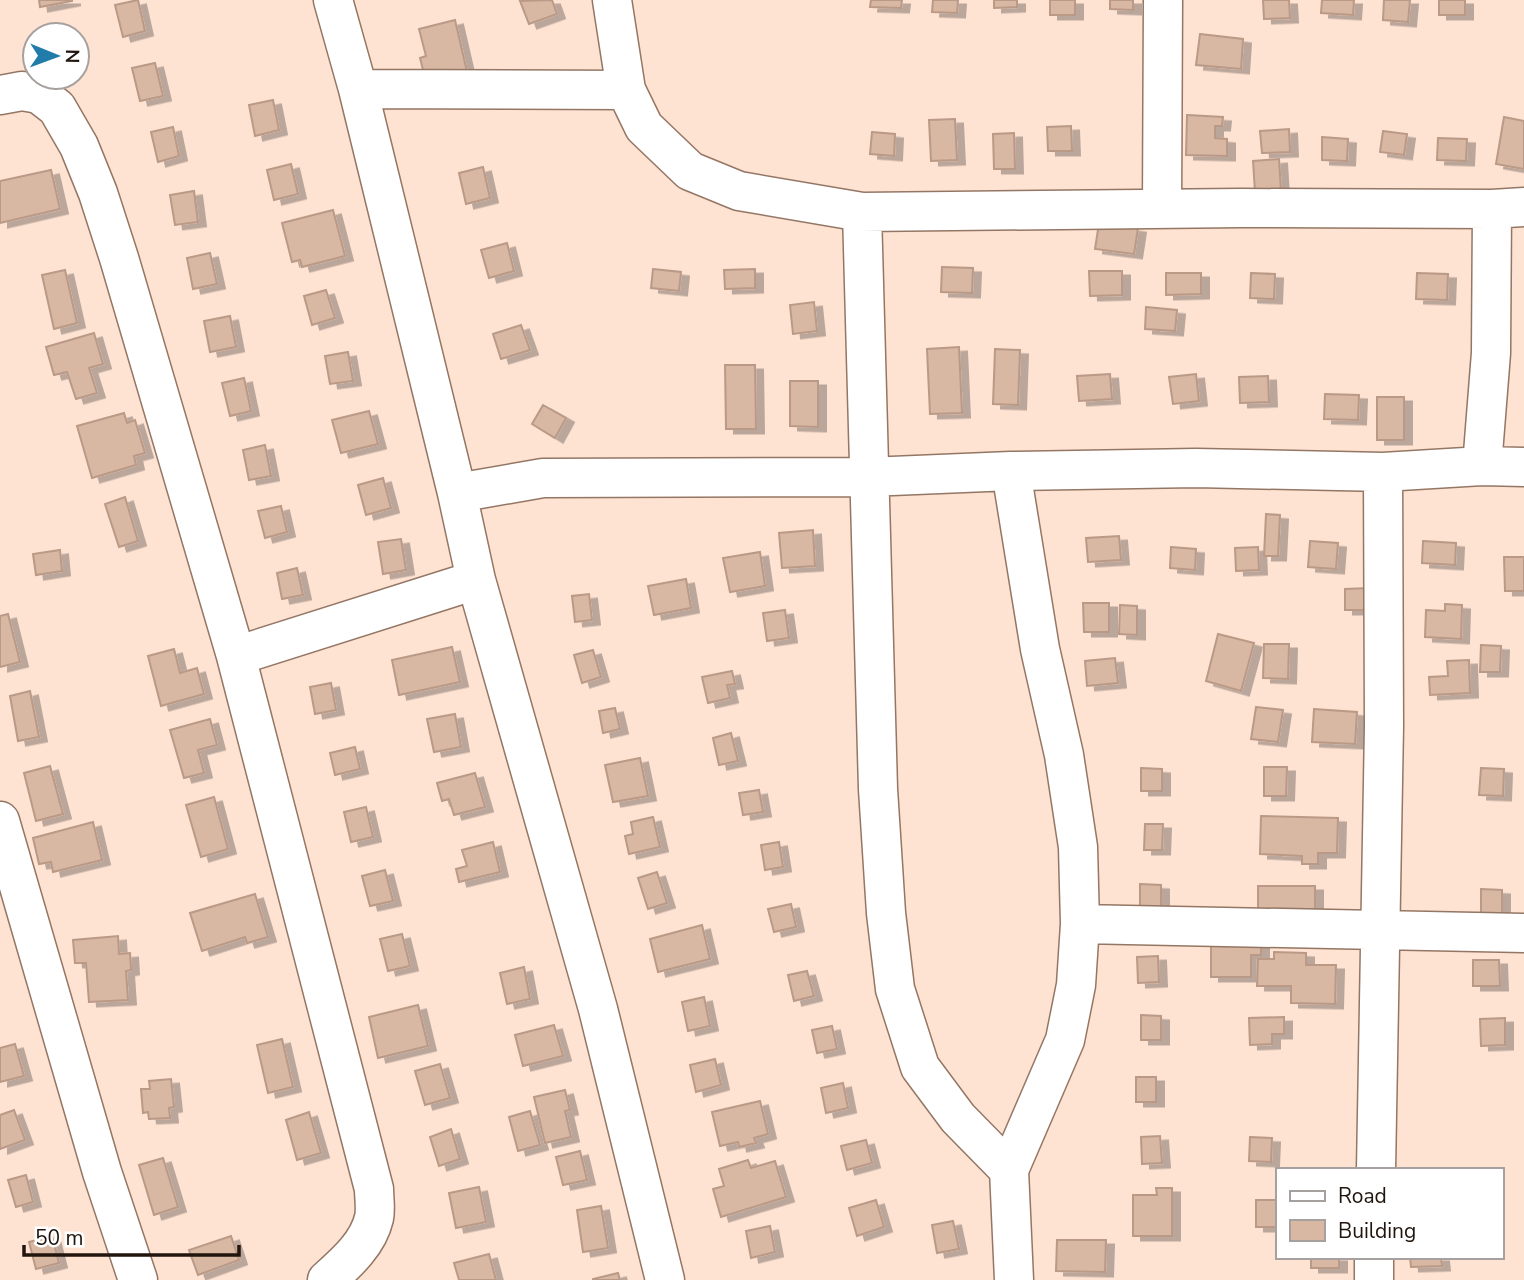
<svg xmlns="http://www.w3.org/2000/svg" width="1524" height="1280" font-family="'Nunito Sans',sans-serif">
<style>
.building{fill:#d8b7a3;stroke:#ba9a87;stroke-width:2;filter:url(#shadow)}
.lines{fill:none;stroke-linecap:round;stroke-linejoin:round}
.minor-casing{stroke:#947664;stroke-width:41}
.minor{stroke:#fff;stroke-width:38}
</style>
<defs>
<filter id="shadow"><feDropShadow dx="8" dy="4.5" stdDeviation="0" flood-color="#0004"/></filter>
</defs>
<rect width="100%" height="100%" fill="#fee2d2"/>
<path class="building" d="M39 0H72V1L40 7Z
M138 0 145 31 123 37 115 5Z
M552 0 557 14 529 24 520 1Z
M871 0H902L901 8 870 7Z
M933 0H958L957 13 932 12Z
M994 0H1017V7L994 8Z
M1050 0H1075V15H1050Z
M1110 0H1133V10L1110 9Z
M1263 0H1289L1290 18 1264 19Z
M1322 0H1354L1353 15 1321 13Z
M1384 0H1410L1408 22 1383 20Z
M1439 0H1465V15H1439Z
M455 20 468 76 427 86 420 58 426 56 419 29Z
M1200 34 1243 39 1241 69 1196 65Z
M155 63 163 96 140 101 132 68Z
M273 100 279 130 255 136 249 105Z
M1187 115 1223 117 1222 126H1215V138L1227 139V156L1186 155Z
M1504 117 1524 121V169L1496 164Z
M955 119 957 160 931 161 929 120Z
M1071 126 1072 151H1048L1047 127Z
M173 127 179 156 158 162 151 132Z
M1289 129 1290 152 1262 153 1260 131Z
M1383 131 1407 134 1404 155 1380 152Z
M872 132 895 134 894 156 870 154Z
M1014 133 1015 169H994L993 134Z
M1322 137 1348 139 1347 161 1322 160Z
M1438 138 1467 139 1466 161 1437 160Z
M1279 159 1281 191 1255 192 1253 161Z
M291 164 298 194 274 200 267 170Z
M483 167 490 198 466 204 459 173Z
M51 170 60 209 0 223V181Z
M194 191 198 222 175 225 170 195Z
M333 210 345 256 302 267 300 260 292 262 282 223Z
M1099 223 1138 228 1134 254 1095 249Z
M507 243 514 271 489 278 481 250Z
M210 253 217 284 193 289 187 258Z
M942 267 973 268 972 293 941 292Z
M653 269 681 272 679 291 651 288Z
M755 269V288L725 289 724 270Z
M65 270 77 323 54 329 42 275Z
M1089 271H1122V295L1090 296Z
M1166 273H1201V294L1166 295Z
M1251 273 1275 274 1274 299 1250 298Z
M1417 273 1448 274 1447 300 1416 299Z
M326 290 335 318 312 325 304 296Z
M814 302 817 331 793 334 790 305Z
M1146 307 1177 310 1175 331 1145 329Z
M230 316 236 347 210 352 204 321Z
M521 325 530 350 501 359 493 334Z
M94 333 103 364 89 368 97 393 76 399 67 372 54 375 46 347Z
M959 347 962 413 930 414 927 349Z
M995 349 1020 350 1018 405 993 404Z
M348 352 353 381 330 384 325 356Z
M725 365H755L756 429H726Z
M1110 374 1112 399 1079 401 1077 376Z
M1196 374 1199 401 1173 404 1169 377Z
M1268 376 1269 402 1240 403 1239 377Z
M244 378 251 411 230 416 222 383Z
M790 381H818V427L790 426Z
M1325 394 1359 395 1358 420 1324 419Z
M1377 397H1404V440H1377Z
M543 405 566 418 555 438 532 424Z
M369 411 378 444 341 453 332 420Z
M124 413 127 423 135 420 145 453 134 456 136 465 92 478 77 426Z
M265 445 271 476 249 480 243 450Z
M383 478 391 508 366 515 358 485Z
M125 497 138 541 119 547 105 504Z
M281 506 287 532 265 538 258 511Z
M1266 514 1280 515 1278 556H1264Z
M813 530 815 566 782 568 779 533Z
M1119 536 1121 560 1088 562 1086 538Z
M401 539 406 570 383 574 378 542Z
M1310 541 1338 543 1336 569 1308 567Z
M1423 541 1456 543 1455 565 1422 563Z
M1171 547 1196 549 1195 570 1170 568Z
M1258 547 1259 570 1236 571 1235 548Z
M60 550 62 571 36 575 33 554Z
M760 552 765 586 730 592 723 558Z
M1504 557H1524V591H1505Z
M297 568 303 595 282 599 277 573Z
M686 579 691 608 654 615 648 586Z
M1369 588V610H1345V589Z
M589 594 592 620 575 622 572 596Z
M1083 603H1109V632H1084Z
M1445 604 1462 605 1461 639 1425 637 1426 610 1445 611Z
M1120 605 1137 606V635L1119 634Z
M785 610 789 638 767 641 763 613Z
M8 614 20 662 0 667V616Z
M1218 634 1254 643 1241 691 1206 681Z
M1264 644H1289L1288 679 1263 678Z
M1481 645 1501 646 1500 672H1480Z
M452 647 460 682 399 695 392 660Z
M174 649 180 673 197 668 204 694 161 706 148 656Z
M593 650 601 677 582 683 574 655Z
M1115 658 1118 683 1087 686 1085 661Z
M1469 660 1470 693 1430 695 1429 677 1448 676 1447 661Z
M732 671 735 684 727 685 730 698 708 703 702 677Z
M331 683 336 710 315 714 310 687Z
M30 691 39 737 18 741 10 696Z
M1256 707 1283 710 1278 742 1251 739Z
M615 708 620 729 603 733 599 711Z
M1314 709 1357 712 1355 744 1312 742Z
M455 714 461 747 434 752 427 719Z
M210 719 217 745 198 750 204 773 184 778 170 730Z
M731 733 738 761 719 765 713 738Z
M355 747 360 769 335 775 330 753Z
M640 758 648 796 613 802 605 765Z
M50 766 63 814 36 821 24 773Z
M1264 767H1287L1286 796H1264Z
M1141 768 1162 769V791H1141Z
M1481 768 1504 769 1503 796 1479 795Z
M475 773 485 807 454 815 449 799 442 801 437 783Z
M759 790 763 812 743 815 739 793Z
M214 797 228 849 201 857 186 805Z
M366 807 373 837 351 842 344 812Z
M1261 816 1338 818 1337 853H1318V864H1302V856L1260 854Z
M653 817 660 847 629 854 625 836 633 834 631 822Z
M93 822 102 860 53 872 51 862 39 864 33 838Z
M1145 824H1163L1162 850H1144Z
M493 842 500 872 459 882 456 869 467 866 462 850Z
M779 842 783 867 765 870 761 845Z
M385 870 393 901 370 906 362 876Z
M657 872 667 903 648 909 638 878Z
M1140 884 1161 885V911L1140 910Z
M1258 886H1315V917L1258 918Z
M1481 889 1502 890V916L1481 915Z
M255 894 268 937 247 943 245 937 202 951 190 913Z
M791 904 796 927 774 932 768 909Z
M702 925 710 959 658 972 650 939Z
M402 934 410 966 388 971 380 939Z
M118 936 119 954 130 953 131 970 126 971 128 1000 89 1002 86 963H75L73 940Z
M1211 937 1261 938V955H1251V977H1211Z
M1274 952 1306 953V965H1336L1335 1004 1291 1003V986H1257L1258 959H1274Z
M1158 956 1159 982 1138 983 1137 957Z
M1473 960H1499L1500 986H1473Z
M524 967 530 999 507 1004 500 973Z
M807 971 814 996 794 1001 788 975Z
M704 997 710 1026 688 1031 682 1002Z
M418 1005 428 1046 378 1058 369 1017Z
M1141 1015 1161 1016V1040H1141Z
M1284 1017V1034H1272V1044L1250 1045 1249 1018Z
M1505 1018V1045L1481 1046 1480 1019Z
M554 1025 563 1056 523 1066 515 1035Z
M832 1026 837 1049 817 1053 812 1030Z
M282 1039 293 1087 268 1093 257 1045Z
M15 1044 24 1076 0 1082V1048Z
M715 1059 721 1085 696 1092 690 1065Z
M440 1064 450 1098 425 1105 415 1071Z
M1136 1077H1156V1102H1136Z
M171 1079 174 1107 169 1108 170 1118 149 1119 148 1112 143 1113 141 1089H150L149 1081Z
M843 1083 848 1108 826 1113 821 1088Z
M565 1090 570 1110 565 1111 571 1137 545 1143 534 1097Z
M760 1101 768 1134 754 1138 756 1143 739 1147 738 1142 720 1146 712 1112Z
M14 1110 25 1140 0 1149V1115Z
M530 1111 540 1145 518 1151 509 1117Z
M309 1112 321 1153 297 1160 286 1120Z
M451 1129 460 1159 439 1166 430 1137Z
M1160 1136 1162 1163 1142 1164 1141 1137Z
M1250 1137 1272 1138 1271 1162 1249 1161Z
M866 1140 872 1163 847 1170 841 1146Z
M580 1151 587 1180 563 1185 556 1157Z
M163 1158 178 1207 154 1215 139 1165Z
M748 1160 751 1168 775 1161 786 1197 721 1217 713 1189 724 1186 719 1169Z
M26 1175 33 1202 16 1207 8 1180Z
M479 1187 486 1222 456 1228 449 1193Z
M1156 1188H1172V1236H1133V1195H1157Z
M876 1200 884 1227 857 1236 849 1208Z
M1256 1200H1277V1227H1256Z
M601 1206 608 1248 583 1252 577 1210Z
M953 1221 959 1249 937 1253 932 1225Z
M770 1226 775 1252 751 1258 746 1231Z
M52 1236 59 1263 36 1269 29 1242Z
M231 1236 239 1260 198 1275 189 1250Z
M1057 1240H1106L1105 1272 1056 1271Z
M489 1254 496 1280H459L454 1263Z
M1311 1257H1339V1268H1311Z
M1410 1257H1441L1442 1266 1411 1267Z
M618 1273 620 1280H593V1279Z"/>
<g class="lines">
<g class="minor-casing">
<path id="minor" d="M333 0 358 89 457 493 476 580 598 1009 665 1280
M612 0 626 90 644 127 690 171 739 191 862 212 1241 208 1492 209 1524 207
M358 89 626 90
M0 95 22 91 39 94 57 108 79 146 98 193 119 258 236 656 374 1189C374 1198 376 1209 374 1218 368 1244 346 1263 327 1280
M1162 208 1163 0
M862 212 878 789 886 913 895 989 920 1067 958 1118 1009 1170 1014 1280
M1482 466 1491 353 1492 209
M457 493 543 478 868 477 1011 471 1196 468 1383 472 1482 466 1524 467
M236 656 476 580
M0 821 102 1172 138 1280
M1080 924 1524 933
M1009 1170 1065 1040 1076 985 1080 924 1078 847 1064 755 1040 649 1011 471
M1376 1170 1384 726 1383 472
M1374 1280V1257"/>
</g>
<use href="#minor" class="minor"/>
</g>
<rect x="1276" y="1168" width="228" height="91" fill="#ffffff" stroke="#a6a19f" stroke-width="2"/>
<rect x="1290" y="1191" width="35" height="10" fill="#ffffff" stroke="#a6a19f" stroke-width="2"/>
<text x="1338" y="1203" font-size="21" fill="#21150e">Road</text>
<rect x="1290" y="1220" width="35" height="21" fill="#d8b7a3" stroke="#a6a19f" stroke-width="2"/>
<text x="1338" y="1238" font-size="21" fill="#21150e">Building</text>
<g transform="translate(56 56) rotate(91)"><circle r="33" fill="#ffffff" stroke="#a6a19f" stroke-width="2"/>
<path d="M0-5L12 26L0 18L-12 26Z" fill="#217caa"/>
<text y="-10" font-size="19" font-weight="bold" text-anchor="middle" fill="#21150e">N</text>
</g>
<path d="M24 1245v10h215v-10" fill="none" stroke="#21150e" stroke-width="3.5"/>
<text x="35" y="1245" font-size="21" fill="#21150e" stroke="#ffffff" stroke-width="5" paint-order="stroke">50 m</text>
</svg>
